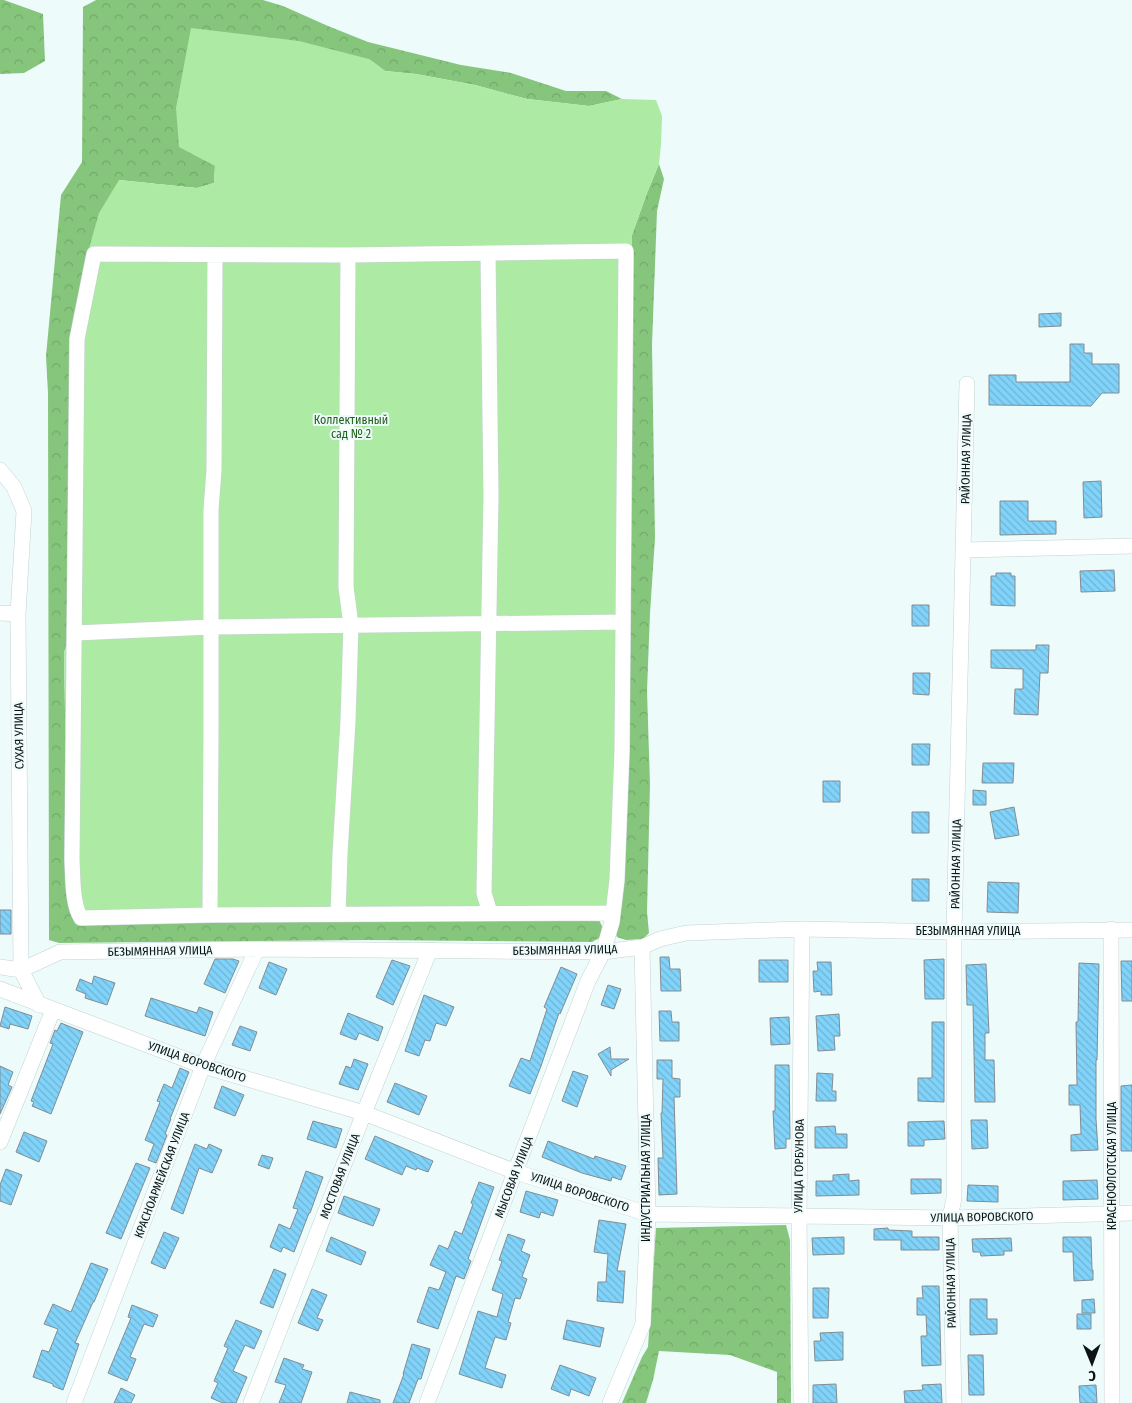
<svg xmlns="http://www.w3.org/2000/svg" width="1132" height="1403" font-family="'Fira Sans Condensed',sans-serif">
<style>
.forest{fill:url(#forest-crowns)}
.garden{fill:#adeaa4}
.building{fill:url(#building-back-hatch);stroke:#828c92}
.lines{fill:none;stroke-linecap:round;stroke-linejoin:round}
.minor-casing{stroke:#c5d2d2;stroke-width:16}
.minor{stroke:#fff;stroke-width:15}
.labels{text-anchor:middle;stroke-width:4;stroke-linejoin:round;paint-order:stroke}
.park-label{font-size:12px;fill:#24611b;stroke:#edfbfb}
.street-label{font-size:12px;fill:#0d1212;stroke:#edfbfb}
</style>
<defs>
<pattern id="forest-crowns" width="20" height="18" patternUnits="userSpaceOnUse" patternTransform="scale(1.25)"><rect width="20" height="18" fill="#86c67c"/><path d="M2 6a3 3 0 1 1 6 0M12 15a3 3 0 1 1 6 0" fill="none" stroke="#72a96a"/></pattern>
<pattern id="building-back-hatch" width="6" height="6" patternUnits="userSpaceOnUse" patternTransform="scale(1.25)"><rect width="6" height="6" fill="#81d3fa"/><path d="M-1 5l2 2M0 0l6 6M5-1l2 2" fill="none" stroke="#6eb4d5"/></pattern>
</defs>
<rect width="100%" height="100%" fill="#edfbfb"/>
<path class="forest" d="M0 0H4L43 14 45 61 24 73 0 74Z
M96 0H263L283 6 328 26 368 42 461 65 511 73 566 91H606L622 99 589 106 527 99 475 85 416 74 385 71 369 59 215 166 214 183 197 188 119 180 72 625 64 653 68 878 597 916 602 926 601 937 592 942 366 940 59 943 49 940 48 393 46 356 61 195 82 162 83 7Z
M659 164 664 179 657 211 652 345 655 538 650 613 647 691 650 784 647 912 649 933 643 939 626 940 617 937 615 931 632 235 647 193Z
M786 1225 790 1240 791 1403H777V1372L730 1355 659 1351 653 1380 646 1403H622L642 1357 648 1347 656 1228Z"/>
<path class="garden" d="M191 28 299 41 369 59 385 71 416 74 475 85 527 99 589 106 622 99 656 100 662 116 661 144 659 164 647 193 632 235 620 910 75 919 68 878 64 653 72 625 86 259 99 213 119 180 197 188 214 183 215 166 179 147 176 108Z"/>
<path class="building" d="M1061 313V326L1039 327V314Z
M1070 344H1084V353H1092V364H1119V393H1102L1091 406 989 405V375H1016V382H1070Z
M1101 481 1102 517 1084 518 1083 482Z
M1000 501H1028V521H1056V534L1000 535Z
M1114 570 1115 591 1081 592 1080 571Z
M996 573H1011V576H1015V606L991 605V576H996Z
M912 605H929V626H912Z
M1036 645H1049L1048 673H1040L1038 715 1014 714 1015 689H1023V669L991 668V650H1036Z
M913 673H930L929 695 913 694Z
M912 744H930L929 765H912Z
M983 763H1014L1013 783H982Z
M823 781H840V802H823Z
M973 790 986 791V805H973Z
M1014 807 1019 835 995 839 990 812Z
M912 812H929V833H912Z
M912 879H929V901H912Z
M988 882 1019 883 1018 913 987 912Z
M0 910H11V934H0Z
M660 957H669L670 969H680L681 991H661Z
M215 959H233L239 961 225 993 204 984Z
M944 959V999H925L924 960Z
M392 960 410 966 393 1005 376 997Z
M759 960H788V982H759Z
M1121 961H1132V1001H1122Z
M269 962 287 969 276 995 259 988Z
M817 962H831L832 995H821V991L814 992 813 971H818Z
M1079 963 1099 964 1097 1060H1096V1119L1098 1150 1071 1151V1135L1081 1134 1080 1105H1069V1085H1077L1076 1022H1078Z
M986 964 989 1033H985V1060H994L995 1102H975L973 1005H967L966 965Z
M561 967 577 974 560 1014 559 1013 541 1066 530 1094 509 1086 521 1058 530 1061 547 1009 544 1007Z
M94 976 115 983 107 1005 85 998 86 994 76 990 80 979 92 984Z
M608 985 621 989 614 1009 601 1005Z
M424 995 454 1007 446 1026 436 1023 430 1041 425 1040 419 1056 405 1051Z
M151 998 197 1013 199 1007 213 1012 205 1036 145 1016Z
M5 1007 32 1016 28 1029 10 1024 9 1029 0 1026Z
M659 1011H671L672 1022H679V1041H660Z
M348 1013 383 1027 378 1041 359 1033 356 1040 340 1034Z
M839 1014 840 1036H834L835 1050 818 1051 816 1016Z
M789 1017 790 1044 771 1045 770 1018Z
M932 1022H944V1102L918 1101V1078H932Z
M61 1023 83 1032 51 1114 32 1106 34 1102 31 1101 53 1044 50 1043 55 1030 57 1031Z
M240 1026 257 1032 250 1051 232 1045Z
M610 1047 611 1059H629L611 1070V1076L598 1054Z
M354 1059 368 1064 358 1090 339 1084 346 1066 351 1068Z
M657 1060H672V1078L680 1079V1097H674L677 1194 659 1195 658 1158H663L661 1113H662L663 1079H657Z
M775 1065H789L790 1139H786V1148L775 1149 773 1111H775Z
M0 1066 13 1072 8 1085 12 1087 0 1114Z
M180 1068 189 1072 170 1119H171L165 1134 167 1135 156 1163 148 1160 154 1144 145 1140 160 1102 157 1101 164 1084 172 1088Z
M573 1071 588 1076 577 1107 562 1101Z
M817 1073 833 1074 832 1091H836V1101H816Z
M395 1083 427 1096 419 1115 387 1102Z
M1132 1085V1151H1121V1086Z
M222 1086 244 1095 235 1116 214 1108Z
M971 1120H987L988 1148 972 1149Z
M313 1121 342 1129 336 1148 307 1139Z
M944 1121 945 1139 924 1140V1146H908V1122Z
M835 1126 836 1134H847V1148H815V1127Z
M24 1132 47 1141 39 1162 16 1152Z
M375 1136 433 1161 428 1172 417 1168 416 1170 406 1166 402 1175 365 1159Z
M548 1141 594 1159 595 1156 626 1166 621 1180 612 1177 611 1181 582 1173 542 1157Z
M195 1144 207 1149 209 1144 222 1150 212 1173 199 1168 183 1214 171 1209Z
M262 1155 273 1158 269 1169 258 1165Z
M136 1163 150 1168 121 1239 106 1233Z
M6 1169 22 1175 11 1205 0 1201V1185Z
M306 1171 323 1177 310 1213H309L294 1252 283 1247 281 1252 270 1247 279 1224 290 1229 298 1209 293 1208Z
M849 1174V1181L859 1180V1195L816 1196V1181H833V1175Z
M911 1179H941V1193L911 1194Z
M1097 1180 1098 1199 1063 1200V1181Z
M479 1182 494 1187 468 1259 471 1261 464 1279 456 1276 438 1329 417 1322 429 1287 439 1290 446 1272 430 1265 439 1245 448 1249 455 1231 462 1234 473 1204 471 1203Z
M968 1185 998 1186V1202L967 1201Z
M526 1191 558 1200 553 1216 541 1212 539 1218 520 1212Z
M344 1196 380 1209 373 1226 338 1213Z
M599 1220 626 1224 617 1271H625L623 1303 597 1301 598 1282H606L608 1254 594 1252Z
M888 1228V1230L912 1231V1237H939V1250H901V1240H874V1229Z
M164 1232 179 1238 165 1269 151 1263Z
M508 1234 525 1240 521 1251 530 1255 522 1277 527 1279 520 1299 515 1298 508 1322 511 1323 506 1340 495 1337 485 1368 506 1375 502 1388 459 1374 478 1311 497 1317 503 1294 492 1290 502 1261 499 1260Z
M331 1237 366 1252 361 1265 326 1251Z
M844 1237V1254L813 1255 812 1238Z
M1063 1237H1091L1092 1270H1093V1280L1074 1281 1073 1252H1063Z
M1011 1238 1012 1251H1004V1255L981 1256 980 1252H973L972 1239Z
M91 1263 108 1269 94 1302H93L75 1343 79 1344 63 1390 53 1386V1384L33 1377 42 1350 49 1352 58 1329 44 1324 53 1304 71 1312Z
M274 1269 286 1274 273 1308 260 1303Z
M922 1286H939L941 1365 922 1366 921 1336H927L926 1315H917V1298H923Z
M813 1288H829L828 1318H813Z
M312 1289 327 1295 317 1318 323 1320 318 1331 298 1323Z
M970 1299H987V1319H997V1334L970 1335Z
M1094 1299 1095 1313H1082V1300Z
M132 1305 158 1315 153 1327 144 1324 130 1357 136 1359 127 1381 108 1373 131 1318 128 1317Z
M1077 1314H1091V1329H1077Z
M236 1320 262 1331 254 1349 245 1345 233 1371 247 1377 236 1403H223L211 1398 218 1383 214 1381 228 1348 224 1346Z
M567 1320 604 1328 600 1347 563 1339Z
M843 1332V1360L815 1361 814 1341H821L820 1333Z
M412 1344 430 1349 421 1379H418L409 1403H393L404 1374H403Z
M968 1355H983L984 1395H969Z
M284 1358 304 1365 302 1369 312 1372 301 1403H279L286 1385 275 1382Z
M560 1365 596 1378 589 1396 571 1389 569 1396 551 1389Z
M836 1384 837 1403H813V1385Z
M941 1384 942 1403H905L904 1391 923 1390 922 1385Z
M1096 1385 1097 1403H1080L1079 1386Z
M121 1388 135 1395 131 1403H114Z
M350 1392 380 1400V1403H347Z"/>
<g class="lines">
<g class="minor-casing">
<path id="minor" d="M488 253 491 496 484 893 490 913
M0 470 14 487 24 511 18 614 21 970 39 1005
M964 550 1132 546
M0 613 18 614
M75 633 211 627 623 622
M338 914 340 854 348 721 351 625 346 587 348 255
M210 915 211 729V510L214 470 215 255
M1111 929 1112 1403
M0 967 21 970 60 952 257 949 603 952 642 947 660 939 686 933 802 929 954 932 1132 930
M0 989 203 1066 364 1113 516 1172 648 1214 950 1218 1132 1213
M0 1142 53 1010
M74 1403 203 1066 257 949
M251 1403 364 1113 430 950
M427 1403 588 981 603 952 612 922 617 880 622 751 626 251 348 255 94 254 77 339 72 860C73 877 72 904 81 918L210 915 613 913
M610 1403 643 1324 648 1214 642 947
M801 1403 799 1216 802 929
M954 1403 950 1218 954 1198V932L967 384"/>
</g>
<use href="#minor" class="minor"/>
</g>
<g class="labels">
<g class="park-label">
<text x="351" y="424">Коллективный<tspan x="351" dy="14">сад № 2</tspan></text>
</g>
<g class="street-label">
<text transform="translate(966 459) rotate(-89)" y="4">РАЙОННАЯ УЛИЦА</text>
<text transform="translate(19 736) rotate(-91)" y="4">СУХАЯ УЛИЦА</text>
<text transform="translate(956 864) rotate(-89)" y="4">РАЙОННАЯ УЛИЦА</text>
<text x="968" y="935">БЕЗЫМЯННАЯ УЛИЦА</text>
<text transform="translate(565 950) rotate(-1)" y="4">БЕЗЫМЯННАЯ УЛИЦА</text>
<text transform="translate(160 951) rotate(-1)" y="4">БЕЗЫМЯННАЯ УЛИЦА</text>
<text transform="translate(197 1062) rotate(19)" y="4">УЛИЦА ВОРОВСКОГО</text>
<text transform="translate(799 1166) rotate(-89)" y="4">УЛИЦА ГОРБУНОВА</text>
<text transform="translate(1112 1166) rotate(-90)" y="4">КРАСНОФЛОТСКАЯ УЛИЦА</text>
<text transform="translate(162 1175) rotate(-69)" y="4">КРАСНОАРМЕЙСКАЯ УЛИЦА</text>
<text transform="translate(340 1176) rotate(-69)" y="4">МОСТОВАЯ УЛИЦА</text>
<text transform="translate(514 1177) rotate(-69)" y="4">МЫСОВАЯ УЛИЦА</text>
<text transform="translate(646 1178) rotate(-90)" y="4">ИНДУСТРИАЛЬНАЯ УЛИЦА</text>
<text transform="translate(580 1192) rotate(18)" y="4">УЛИЦА ВОРОВСКОГО</text>
<text transform="translate(982 1217) rotate(-1)" y="4">УЛИЦА ВОРОВСКОГО</text>
<text transform="translate(951 1283) rotate(-91)" y="4">РАЙОННАЯ УЛИЦА</text>
</g>
</g>
<g transform="translate(1092 1363) rotate(179)" stroke="#edfbfb" stroke-width="4" paint-order="stroke">
<path d="M0-4L9 19L0 12L-9 19Z" fill="#0d1212"/>
<text y="-8" font-size="14" font-weight="bold" text-anchor="middle" fill="#0d1212">С</text>
</g>
</svg>
